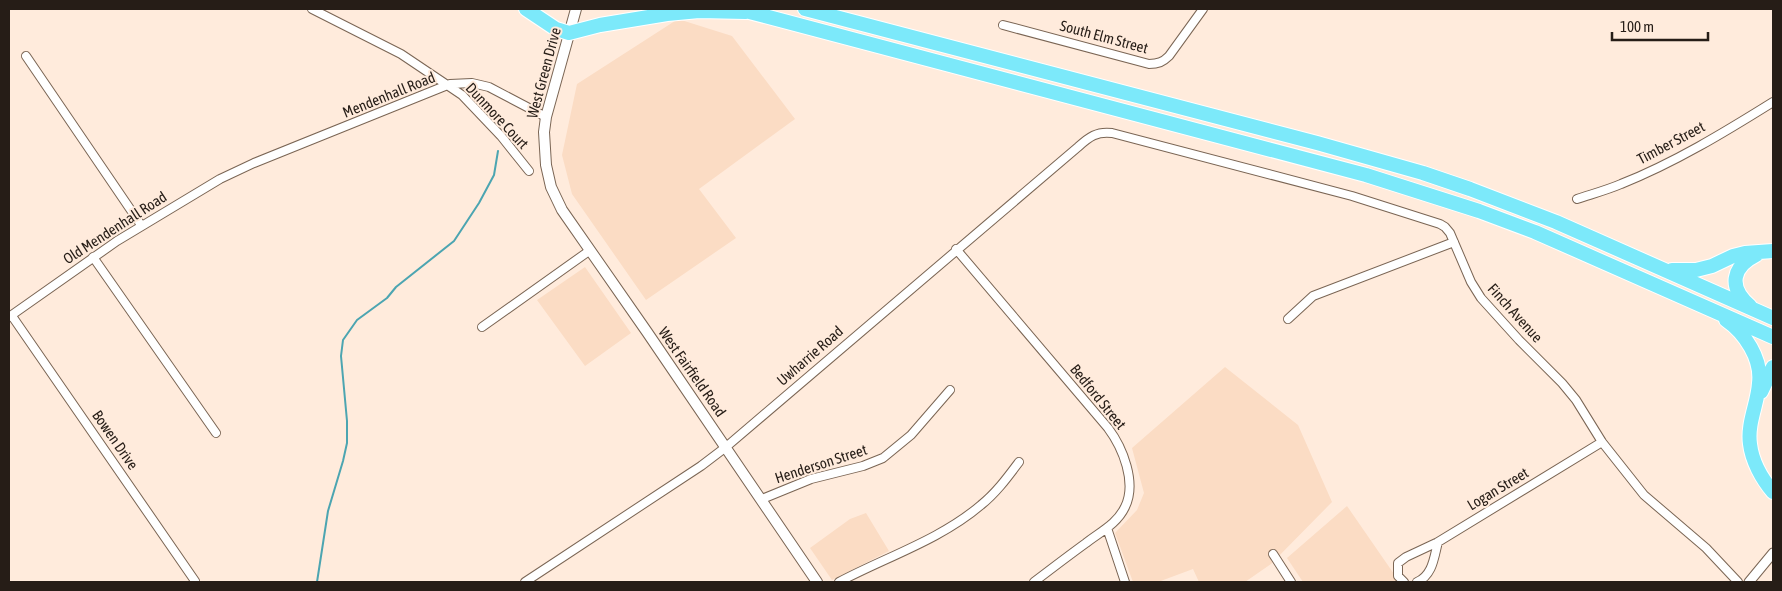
<svg xmlns="http://www.w3.org/2000/svg" width="1782" height="591" font-family="'Asap Condensed',sans-serif">
<style>
.built{fill:#fbdcc4}
.lines{fill:none;stroke-linecap:round;stroke-linejoin:round}
.stream{stroke:#4ca5b1;stroke-width:2}
.minor-casing{stroke:#7a6554;stroke-width:10}
.tertiary-casing{stroke:#7a6554;stroke-width:11}
.secondary-casing{stroke:#7a6554;stroke-width:12}
.motorway-casing{stroke:#fff;stroke-width:16}
.minor{stroke:#fff;stroke-width:8}
.tertiary{stroke:#fff;stroke-width:9}
.secondary{stroke:#fff;stroke-width:10}
.motorway{stroke:#7ce9fa;stroke-width:14}
.labels{text-anchor:middle;stroke-width:4;stroke-linejoin:round;paint-order:stroke}
.street-label{font-size:15px;fill:#261d17;stroke:#ffebdc}
</style>
<rect width="100%" height="100%" fill="#ffebdc"/>
<path class="built" d="M678 19 732 36 795 119 699 189 736 238 646 300 572 194 562 155 577 84Z
M585 267 631 333 585 366 537 300Z
M1225 367 1298 425 1332 502 1271 564 1245 582H1199L1193 569 1158 582H1133L1115 533 1137 510 1144 493 1132 448Z
M1347 506 1394 574 1398 582H1303L1287 558Z
M866 513 889 551 832 580 810 548 850 519Z"/>
<g class="lines">
<path class="stream" d="M317 582 328 511 343 461 347 443V421L341 356 343 340 357 320 387 298 396 287 454 241 479 203 494 175 498 151"/>
<g class="minor-casing">
<path id="minor" d="M312 9 401 54 462 95 501 136 529 171
M1003 25 1149 64C1158 64 1163 62 1169 56L1203 9
M26 56 141 225
M1577 199C1592 194 1607 190 1621 184 1674 163 1725 132 1773 102
M956 249 1108 428C1123 448 1137 483 1125 507 1117 524 1100 532 1086 543 1068 556 1051 569 1034 582
M93 257 216 433
M12 316 195 581
M9 317 117 241 220 179 254 163 450 84 472 83 489 87 546 117
M1288 319 1313 296 1454 242
M482 327 589 251
M762 499 811 479 863 466 883 458 911 435 950 390
M1107 528 1125 582
M1273 554 1291 582
M525 582 701 466 726 447 1078 147C1089 137 1097 131 1112 133L1352 196 1440 224 1445 227 1450 233 1471 282 1481 298 1519 340 1562 383 1576 400 1602 442 1644 495 1706 548 1738 582
M839 582C886 557 940 540 981 505 996 493 1007 478 1019 462
M1404 582 1398 576V563L1406 557 1438 542 1602 442
M1417 582C1433 575 1434 557 1438 542"/>
</g>
<g class="tertiary-casing">
<path id="tertiary" d="M1749 582 1773 553"/>
</g>
<g class="secondary-casing">
<path id="secondary" d="M576 9 546 117 544 132 546 165 551 187 562 210 647 332 817 582"/>
</g>
<g class="motorway-casing">
<path id="motorway" d="M526 9 556 29 569 33 600 25 667 14 699 11 746 12
M738 9 1366 175 1479 211 1535 232 1773 337
M805 9 1317 143 1423 173 1470 189 1556 222 1773 318
M1672 270H1696L1712 266 1733 256 1745 253 1773 251
M1750 306C1728 287 1732 267 1756 255
M1726 320C1745 333 1762 359 1759 383 1758 403 1747 423 1750 444 1752 461 1762 479 1773 492
M1761 392 1773 367"/>
</g>
<use href="#minor" class="minor"/>
<use href="#tertiary" class="tertiary"/>
<use href="#secondary" class="secondary"/>
<use href="#motorway" class="motorway"/>
</g>
<g class="labels">
<g class="street-label">
<text transform="translate(1104 37) rotate(15)" y="5">South Elm Street</text>
<text transform="translate(544 73) rotate(-75)" y="5">West Green Drive</text>
<text transform="translate(389 95) rotate(-22)" y="5">Mendenhall Road</text>
<text transform="translate(497 116) rotate(47)" y="5">Dunmore Court</text>
<text transform="translate(1671 143) rotate(-28)" y="5">Timber Street</text>
<text transform="translate(115 228) rotate(-33)" y="5">Old Mendenhall Road</text>
<text transform="translate(1515 313) rotate(48)" y="5">Finch Avenue</text>
<text transform="translate(810 356) rotate(-41)" y="5">Uwharrie Road</text>
<text transform="translate(692 372) rotate(55)" y="5">West Fairfield Road</text>
<text transform="translate(1098 397) rotate(51)" y="5">Bedford Street</text>
<text transform="translate(115 440) rotate(55)" y="5">Bowen Drive</text>
<text transform="translate(821 464) rotate(-18)" y="5">Henderson Street</text>
<text transform="translate(1498 489) rotate(-31)" y="5">Logan Street</text>
</g>
</g>
<rect width="1782" height="591" fill="none" stroke="#261d17" stroke-width="20"/>
<path d="M1612 32v8h96v-8" fill="none" stroke="#261d17" stroke-width="2.5"/>
<text x="1620" y="32" font-size="15" fill="#261d17" stroke="#ffebdc" stroke-width="4" paint-order="stroke">100 m</text>
</svg>
